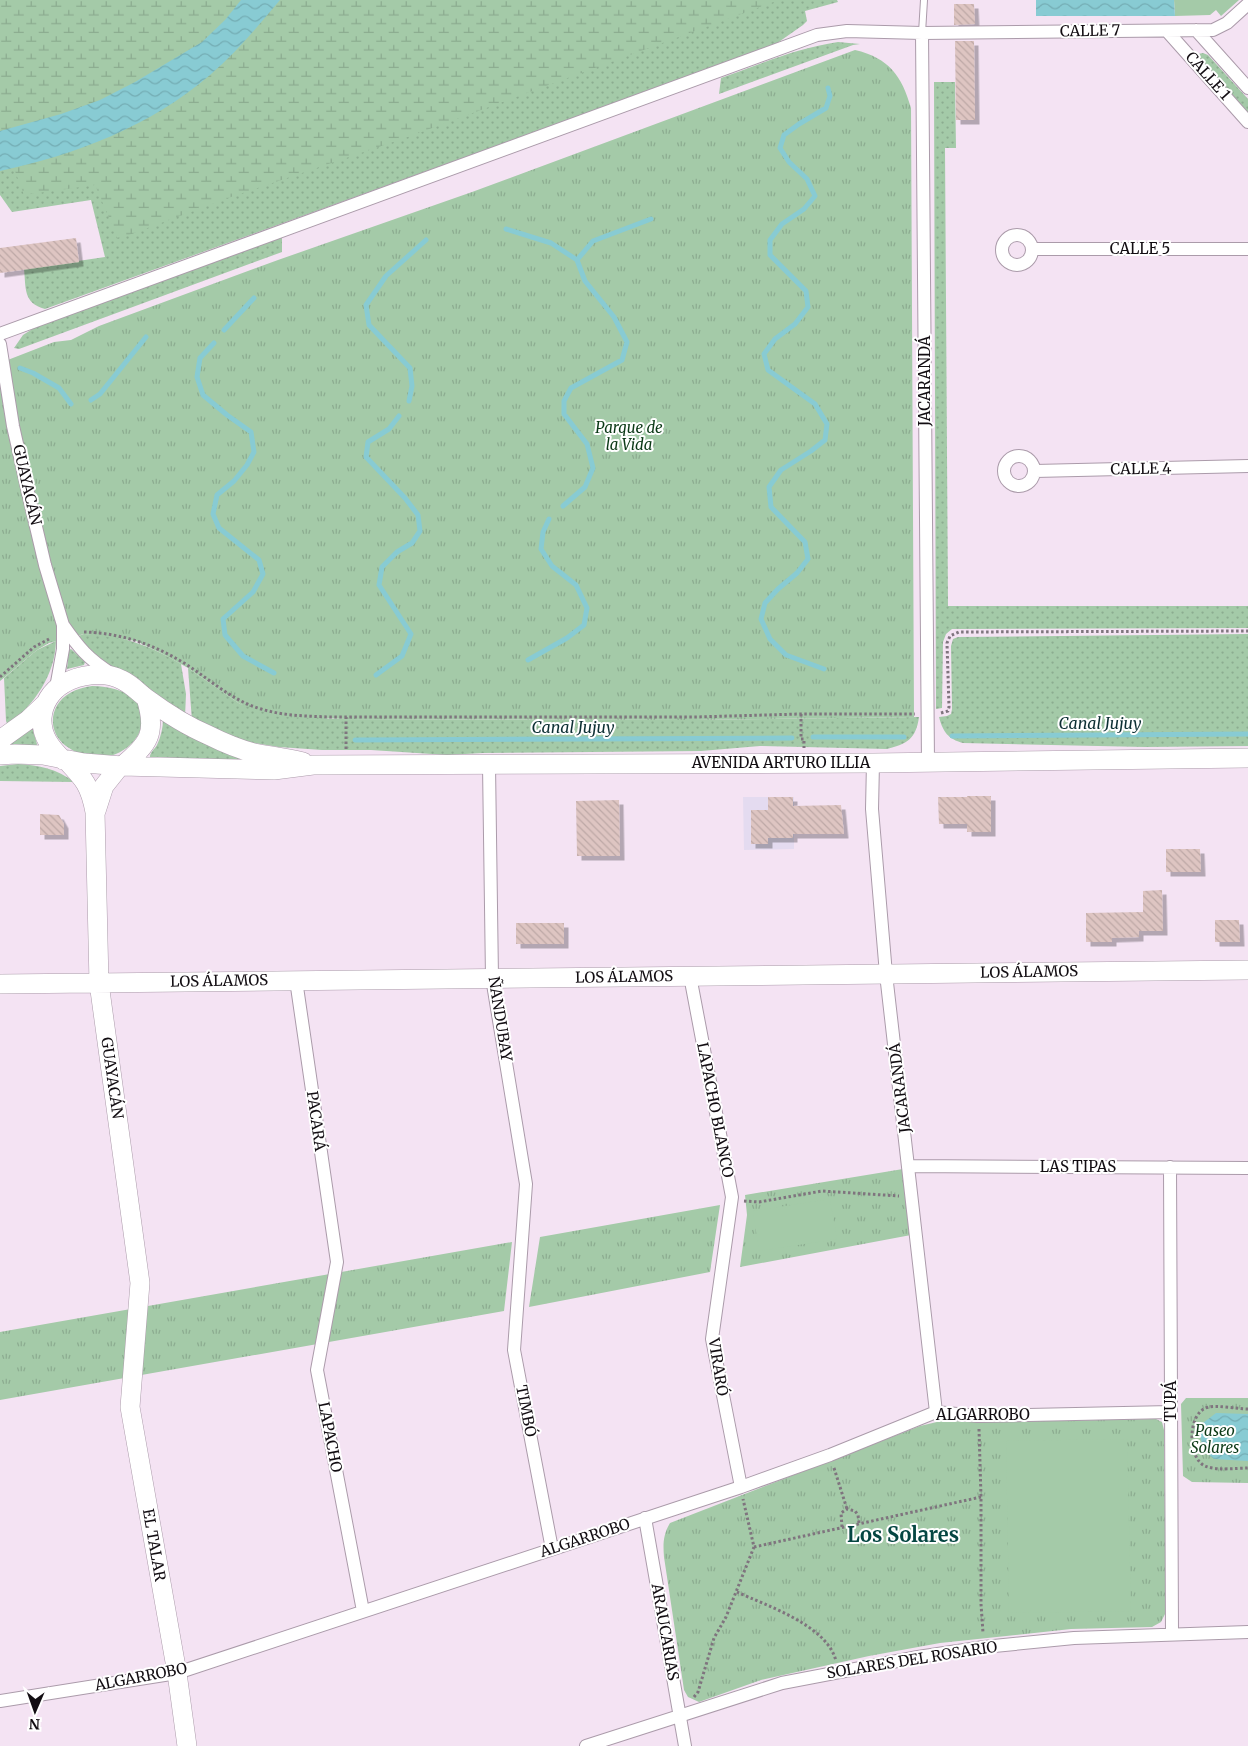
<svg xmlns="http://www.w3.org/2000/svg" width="1248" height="1746" font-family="Merriweather,serif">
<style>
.commercial{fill:#e4dbf0}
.grass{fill:url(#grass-dots)}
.wetland{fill:url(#wetland-marsh)}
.park{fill:url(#park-tufts)}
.pitch{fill:#a4caa8}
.water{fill:url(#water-waves)}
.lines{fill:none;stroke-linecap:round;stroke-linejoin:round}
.stream{stroke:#88cbd3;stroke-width:5}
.building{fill:url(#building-back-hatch);filter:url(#shadow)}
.lane-casing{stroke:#ab9baa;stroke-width:8}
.street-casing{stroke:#ab9baa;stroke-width:14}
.secondary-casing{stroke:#ab9baa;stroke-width:20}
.path{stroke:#7f747e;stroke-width:3;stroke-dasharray:2.5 2.5;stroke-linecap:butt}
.lane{stroke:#fff;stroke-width:6}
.street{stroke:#fff;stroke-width:12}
.secondary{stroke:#fff;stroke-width:19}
.labels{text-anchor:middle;stroke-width:4;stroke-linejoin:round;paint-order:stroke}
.street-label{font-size:15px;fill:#120d12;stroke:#fff}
.park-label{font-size:15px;font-style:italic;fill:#0b3916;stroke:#fff}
.water-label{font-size:16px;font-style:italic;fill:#0d2f33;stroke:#fff}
.district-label{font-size:20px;font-weight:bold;fill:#054642;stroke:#fff}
</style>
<defs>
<pattern id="grass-dots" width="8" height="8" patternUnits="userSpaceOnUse" patternTransform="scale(1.25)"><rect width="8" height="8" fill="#a4caa8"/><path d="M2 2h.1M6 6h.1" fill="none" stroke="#8cac90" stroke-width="1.8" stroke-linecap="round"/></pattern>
<pattern id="wetland-marsh" width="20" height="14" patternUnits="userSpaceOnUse" patternTransform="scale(1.25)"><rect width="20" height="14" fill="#a4caa8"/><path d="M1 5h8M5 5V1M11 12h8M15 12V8" fill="none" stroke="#8cac90"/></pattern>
<pattern id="park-tufts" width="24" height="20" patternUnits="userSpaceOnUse" patternTransform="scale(1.25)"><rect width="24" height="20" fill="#a4caa8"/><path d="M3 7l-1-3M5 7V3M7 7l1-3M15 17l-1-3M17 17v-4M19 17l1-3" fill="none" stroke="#8cac90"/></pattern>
<pattern id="water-waves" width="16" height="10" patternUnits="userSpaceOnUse" patternTransform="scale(1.25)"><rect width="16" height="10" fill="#88cbd3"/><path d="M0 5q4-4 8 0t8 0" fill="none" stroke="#74adb4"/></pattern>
<pattern id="building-back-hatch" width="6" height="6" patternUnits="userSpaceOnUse" patternTransform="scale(1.25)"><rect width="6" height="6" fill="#dec5c2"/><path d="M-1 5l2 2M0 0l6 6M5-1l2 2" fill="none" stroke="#bda8a6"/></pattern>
<filter id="shadow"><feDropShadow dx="4.5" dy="4.5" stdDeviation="0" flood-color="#0004"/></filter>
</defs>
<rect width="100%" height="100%" fill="#f4e3f3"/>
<path class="commercial" d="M743 797H794V849L744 850Z"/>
<path class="grass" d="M0 0H837L838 2 805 11 807 21 803 25 773 46 45 309C23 303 26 288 24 269L105 257 91 200 12 212 0 195Z
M838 42 860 44 853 45 719 94 721 78C760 64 797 48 838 42Z
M1203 53 1208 55 1248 99V113L1199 59 1198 54Z
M934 82H955L956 148H945L948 606H1248V628L952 629 946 634 943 642 942 708 936 709Z
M282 237V252L19 349 14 348 23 335 37 326Z
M84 634C124 636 147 644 181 664L186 694 185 717 156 696 136 677 113 668 92 653 78 636Z
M1248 634V746L1145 747 963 743C948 739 943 732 939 717L947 716 951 714 952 709 951 646 953 639 958 637Z
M56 641C55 676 34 704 8 726L6 721 4 678 37 650Z
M71 649 85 662 84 665 67 669 69 650Z
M188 668 240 704 330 719 695 720 919 717C916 739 907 744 887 749L760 746 701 751 483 753 447 755 371 750H322L279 747 254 743 223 735 192 721Z
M92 686C189 689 128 791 66 746 46 731 50 704 70 693 77 689 84 687 92 686Z
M163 719 257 760 150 759C149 753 154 750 157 745 161 736 163 728 163 719Z
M32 727 37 744 36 747 2 745Z
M18 764C39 765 57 769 74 782L0 781V766Z"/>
<path class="wetland" d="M0 0H779L405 138 231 197 118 239 95 185 24 195 0 131Z"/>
<path class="park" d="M855 50C889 58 902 76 911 108L914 717 695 720 346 719 279 717 240 704 188 668 161 653 136 641 84 634 49 643 37 650 0 681V363L54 342 71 340 99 326 278 260 472 192Z
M903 1169 911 1235 740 1267 747 1215 745 1195Z
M720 1205 710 1272 529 1307 540 1237Z
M512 1242 504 1311 0 1400V1332Z
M1186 1398H1248V1483L1192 1482 1183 1476 1181 1404Z
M1156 1419 1162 1422 1164 1430 1166 1612 1161 1622 1152 1627 1071 1629 940 1643 869 1656 761 1680 699 1702 688 1697 684 1690 664 1557C663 1544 663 1535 670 1523L920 1426 941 1421 993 1422Z"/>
<path class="pitch" d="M1174 0H1239L1221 16 1216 10 1210 15 1175 16Z
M830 1199 837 1239 759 1251 753 1211Z
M1127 1439 1131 1611 1009 1613 1006 1441Z"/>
<path class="water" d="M241 0H280C258 26 236 53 210 75 151 126 75 155 0 171V131L61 114 100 100 135 82 202 42 225 20Z
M1036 0H1174L1175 16H1036Z
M1216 1413 1248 1414V1461L1214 1459 1204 1451 1200 1436 1203 1423Z"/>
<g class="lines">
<path class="stream" d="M506 229 551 243 577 260
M224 330 254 298
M214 343 200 358 197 377 203 395 227 415 251 432 254 452 247 465 234 481 217 495 213 514 219 528 259 560 263 574 253 592 223 619 225 635 243 656 274 673
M20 368 33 373 59 388 71 404
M91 400 100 394 146 337
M409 401 412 386 410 368 369 325 366 305 386 276 426 240
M563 506 585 487 593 468 587 444 564 414V401L571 388 622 360 627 342 614 317 585 281 577 260 593 241 651 219
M528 660 567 638 584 625 587 608 576 585 552 566 541 549 543 532 549 519
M824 669 786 655 770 639 761 619 765 603 778 589 797 573 808 559 805 542 771 507 769 487 781 470 811 451 825 440 827 424 815 404 768 370 764 354 775 339 795 324 808 307 806 291 770 255V240L782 224 804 209 815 196 807 179 789 162 780 148 784 135 799 124 826 108 830 96 828 88
M376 675 402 656 411 634 379 585 382 567 397 552 412 543 420 531 418 515 405 498 366 457 368 442 389 429 399 416
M952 736 1248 734
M813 737H904
M355 740 792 738"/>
</g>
<path class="building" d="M954 4H974L975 24 954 25Z
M955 41H974L975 120H956Z
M76 238 79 262 0 273V248Z
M967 796H991V832H967V824H939L938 797H967Z
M768 797H793V806L841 805 844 834H793V838H768V844H751V810H768Z
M619 800 620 856H577L576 801Z
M40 814 59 815 64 824V835H40Z
M1166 849H1200L1201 872H1166Z
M1162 890 1163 931H1139V937L1112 938V942H1086V913L1143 912V891Z
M1215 920H1239L1240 942H1215Z
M516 923H564V944H516Z"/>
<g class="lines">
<g class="lane-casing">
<path id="lane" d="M922 33 924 0"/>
</g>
<g class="street-casing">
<path id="street" d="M1196 30 1248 88
M1167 31 1248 122
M922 33 928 763
M1002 250a15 15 0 1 1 30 0a15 15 0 1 1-30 0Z
M1032 249H1248
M0 334 817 35 847 31 922 33 1213 30 1227 23 1248 4
M0 344 13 426 29 497 45 565 63 625V649L56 688
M1004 471a15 15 0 1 1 30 0a15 15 0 1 1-30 0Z
M1035 471 1248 466
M63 625C79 648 88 659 112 674
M873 763 872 809 886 974 936 1412
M489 765 492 978 526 1184 514 1350 552 1549
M690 976 732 1197 712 1339 741 1487
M296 980 337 1262 317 1370 363 1611
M909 1166 1248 1168
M1170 1167 1172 1634
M645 1518 685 1746
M0 1701 177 1673 741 1487 830 1455 936 1412 978 1416 1171 1412
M586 1746 782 1683 918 1657 984 1647 1074 1638 1248 1632"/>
</g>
<g class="secondary-casing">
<path id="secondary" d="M0 740 28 720 45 704
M0 755 15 754 43 755 84 763 122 766 274 770 313 765 873 763 1248 758
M63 760C51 748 41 736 42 718 43 704 51 691 63 684 80 674 104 671 122 680 131 684 138 692 146 698 165 712 187 726 208 735 222 742 238 749 254 753 270 756 286 758 303 762
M66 760C84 779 90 785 95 812L99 983 140 1283 130 1407 177 1673 187 1746
M122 766C149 744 157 733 146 698
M96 811 104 786 120 766
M0 984 1248 970"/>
</g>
<path class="path" d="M84 632C120 633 153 644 184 663 208 678 229 698 255 707 280 716 305 716 330 717H695L801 714H915
M0 677 34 647 49 639
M941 713 948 711 949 707 947 643 950 636 959 632 1248 631
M801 714V739H804V748
M346 749V717
M744 1201 759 1202 822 1191 899 1196
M1248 1409C1238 1409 1217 1405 1209 1407 1187 1411 1187 1458 1205 1466 1217 1471 1235 1468 1248 1468
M979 1429 981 1497V1604L983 1633
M834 1468 847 1509
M842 1527 841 1513 847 1509 855 1511 858 1515 859 1523
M754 1547 981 1497
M737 1592C767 1606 827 1625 836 1661
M694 1697 698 1692 714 1638 726 1617 754 1547 743 1499"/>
<use href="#lane" class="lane"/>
<use href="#street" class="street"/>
<use href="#secondary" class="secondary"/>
</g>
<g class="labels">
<g class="street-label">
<text transform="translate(1090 31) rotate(-1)" y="5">CALLE 7</text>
<text transform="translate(1208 76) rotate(48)" y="5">CALLE 1</text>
<text x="1140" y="254">CALLE 5</text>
<text transform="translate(925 381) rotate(-90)" y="5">JACARANDÁ</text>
<text transform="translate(1141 469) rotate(-1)" y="5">CALLE 4</text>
<text transform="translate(27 485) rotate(77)" y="5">GUAYACÁN</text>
<text x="781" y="768">AVENIDA ARTURO ILLIA</text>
<text transform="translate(1029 972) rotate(-1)" y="5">LOS ÁLAMOS</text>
<text transform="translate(624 977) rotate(-1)" y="5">LOS ÁLAMOS</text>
<text transform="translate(219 981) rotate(-1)" y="5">LOS ÁLAMOS</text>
<text transform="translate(500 1019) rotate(81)" y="5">ÑANDUBAY</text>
<text transform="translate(112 1078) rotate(82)" y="5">GUAYACÁN</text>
<text transform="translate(900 1088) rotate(-97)" y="5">JACARANDÁ</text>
<text transform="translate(715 1110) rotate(79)" y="5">LAPACHO BLANCO</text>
<text transform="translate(316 1121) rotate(82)" y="5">PACARÁ</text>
<text x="1078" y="1172">LAS TIPAS</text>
<text transform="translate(718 1367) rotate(81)" y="5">VIRARÓ</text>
<text transform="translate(1171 1401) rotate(-90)" y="5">TUPÁ</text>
<text transform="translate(526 1411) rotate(79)" y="5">TIMBÓ</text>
<text x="983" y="1420">ALGARROBO</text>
<text transform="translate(330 1437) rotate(79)" y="5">LAPACHO</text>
<text transform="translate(585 1538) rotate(-18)" y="5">ALGARROBO</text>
<text transform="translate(154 1545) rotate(80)" y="5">EL TALAR</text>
<text transform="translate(665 1632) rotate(80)" y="5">ARAUCARIAS</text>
<text transform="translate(912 1660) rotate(-9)" y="5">SOLARES DEL ROSARIO</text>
<text transform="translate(141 1677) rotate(-11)" y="5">ALGARROBO</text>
</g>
<g class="park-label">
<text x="629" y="433">Parque de<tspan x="629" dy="17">la Vida</tspan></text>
<text x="1215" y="1436">Paseo<tspan x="1215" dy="17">Solares</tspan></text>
</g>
<g class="water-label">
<text x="1100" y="729">Canal Jujuy</text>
<text x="573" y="733">Canal Jujuy</text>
</g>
<g class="district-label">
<text x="903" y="1542">Los Solares</text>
</g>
</g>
<g transform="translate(35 1711) rotate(182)" stroke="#ffffff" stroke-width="4" paint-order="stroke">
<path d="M0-4L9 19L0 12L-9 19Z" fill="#120d12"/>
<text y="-8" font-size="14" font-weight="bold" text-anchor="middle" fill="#120d12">N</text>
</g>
</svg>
